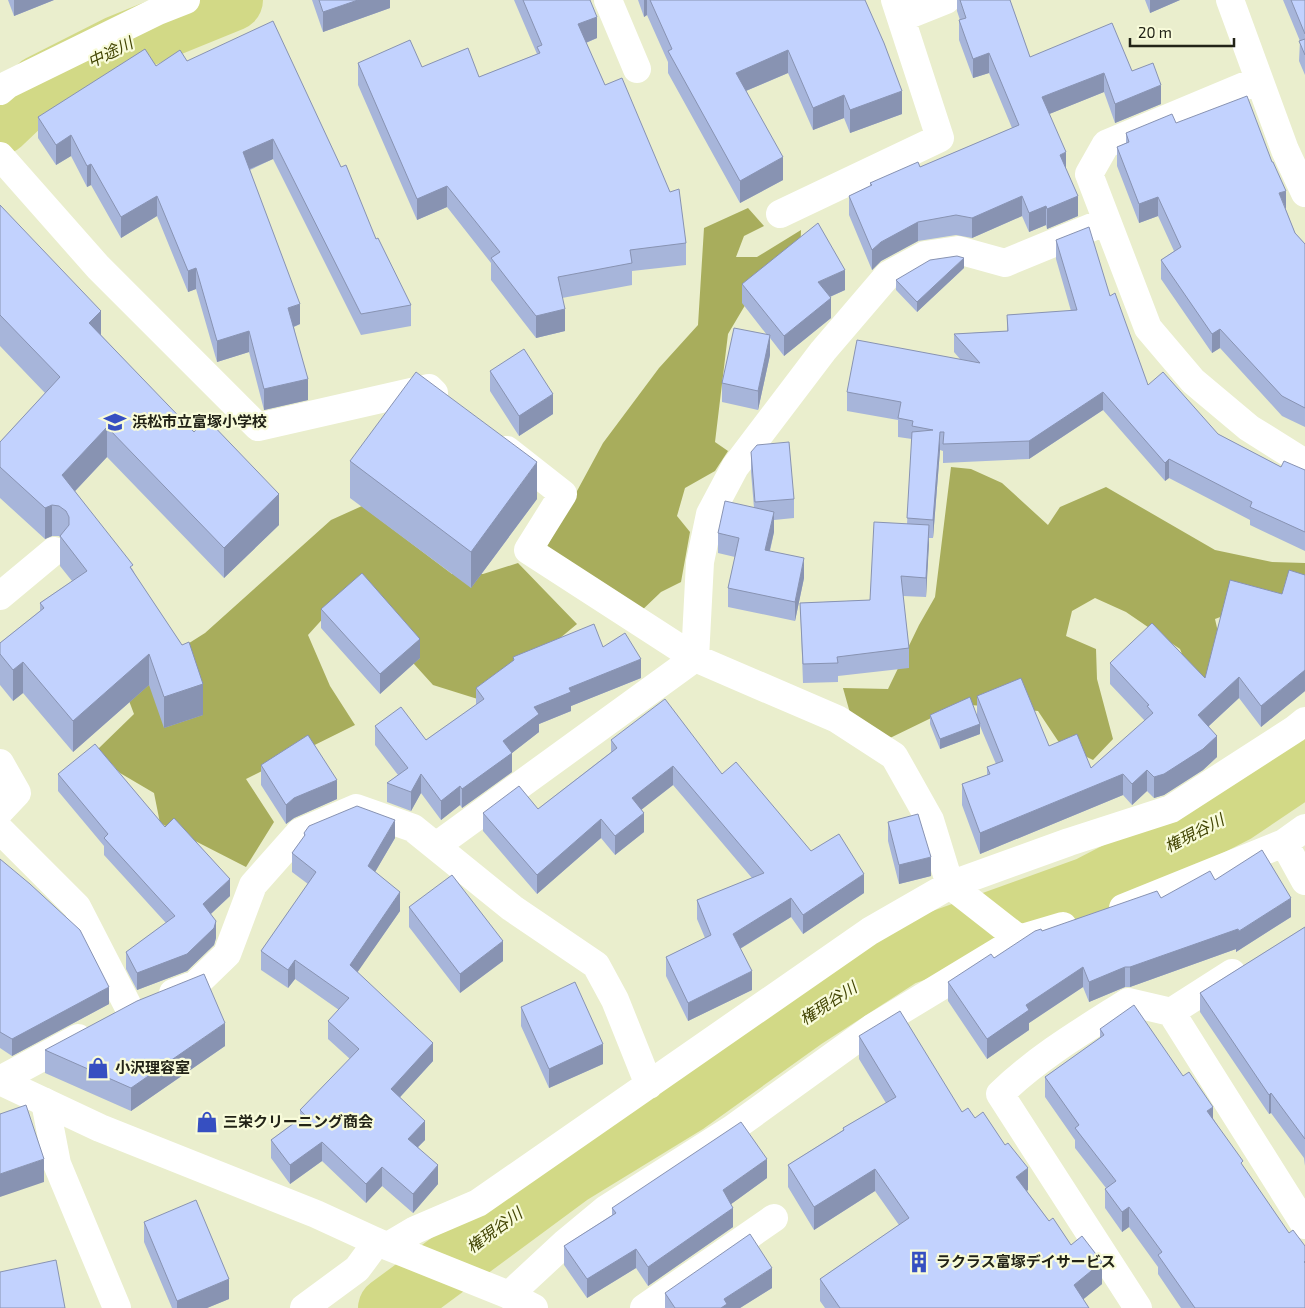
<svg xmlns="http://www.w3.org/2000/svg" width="1305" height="1308" font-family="'Exo 2','Noto Sans JP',sans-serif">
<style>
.forest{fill:#a8ad5c}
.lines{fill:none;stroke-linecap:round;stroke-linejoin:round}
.river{stroke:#d2d986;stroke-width:62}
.street{stroke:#fff;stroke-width:28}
.secondary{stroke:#fff;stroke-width:28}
.wall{fill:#a7b5da}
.shaded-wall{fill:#8893b2}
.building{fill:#c2d2fe;stroke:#8893b2}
.labels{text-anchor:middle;stroke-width:4.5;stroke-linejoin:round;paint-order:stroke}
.poi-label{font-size:15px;font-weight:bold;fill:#222317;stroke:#f8fbda;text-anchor:start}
.water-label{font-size:16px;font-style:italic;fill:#424503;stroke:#f8fbda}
</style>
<rect width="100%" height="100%" fill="#eaeecd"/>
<path class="forest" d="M748 208 764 226 744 236 736 257H757L801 230 800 261 763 275 728 334 715 442 728 451 715 471 685 488 677 516 690 532 681 582 661 592 638 614 544 552 603 443 659 368 698 325 704 228Z
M951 467 971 469 1002 483 1048 525 1060 507 1106 487 1215 550 1272 562 1305 563V598L1263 601 1215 619 1226 667 1197 693 1180 649 1126 612 1095 598 1072 611 1066 636 1096 649 1097 679 1113 739 1093 760 1060 744 1038 711 960 704 890 738 850 713 843 688 888 689 919 625 935 597Z
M362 506 452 574H483L518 563 577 624 484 701 433 685 348 591 308 635 330 686 355 725 246 779 274 822 246 867 160 823 154 793 120 773 98 749 134 714 123 685 205 633 331 520Z"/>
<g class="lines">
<path class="river" d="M0 124 40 86 119 46 232 0
M389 1308 570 1174 686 1103 803 1019 902 955 1088 888 1235 812 1305 765"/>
<path class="street" d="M608 0 637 69
M1230 0 1285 150 1305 193
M901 18 946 0
M0 156 98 267 258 427 429 388 434 393
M780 214 940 138 895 0
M1107 221 1089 174 1106 144 1259 80
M507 450 563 494 528 550 695 658
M0 596 54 551
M695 658 700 562 710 514 735 467 823 351 888 275 925 255 958 250 1005 263 1107 221 1148 328 1193 381 1249 428 1305 463
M0 763 17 793 0 811
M1305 828 1284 843 1305 881
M0 830 77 907 130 1010
M436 846 695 658 837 719 894 756 930 820 950 885 1069 842 1171 809 1295 729 1305 721
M1123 908 1284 843
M1232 973 1171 1012 1305 1225
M173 993 196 984 227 954 253 885 300 832 356 808 413 828 512 908 596 965 615 1000 649 1085
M0 1080 78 1038
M45 1102 57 1164 117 1308
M388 1246 415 1230 478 1203 870 931 950 885 1019 939
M509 1295 565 1243 606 1209 732 1129 872 1028 1019 939 1063 926
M304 1308 357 1269 377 1242
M644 1308 774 1218
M1138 1308 1000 1094C1038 1057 1084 1030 1128 1002L1171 1012"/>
<path class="secondary" d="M0 91 7 85 158 11 186 0
M0 1081 100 1128 316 1214 377 1242 509 1295 534 1308"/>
</g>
<path class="wall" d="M8 0H54L14 16Z
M312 0H390V8L323 32Z
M514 0H590L597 38 586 43 605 85 686 243V265L632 271V285L562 298 565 331 536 338 491 280V263L447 207 417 220 358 85V63L479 77 537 54Z
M638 0H865L902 114 850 133 844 118 813 130 788 73 746 91 783 180 740 203 668 73V62L647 15 644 17Z
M957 0H1010L1030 57 1132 71 1161 104 1115 123 1104 92 1049 114 1066 169 1078 216 1047 229 1046 225 1029 232 1022 216 972 238 956 235 918 241 881 261 872 270 849 215V196L870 186V183L920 167 1012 128 989 73 973 78 959 40V20H960L957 11Z
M1145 0H1180L1150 13Z
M1283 0H1305V75L1299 61 1300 41Z
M187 61 341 167 376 239 411 305V326L361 335 273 159 250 170 300 324 294 327 308 400 264 410 249 352 217 362 196 289 188 292 157 216 121 238 91 185 87 187 71 156 56 165 38 138V117L156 66Z
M1176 123 1286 210 1295 233 1305 244V427L1282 416 1220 348 1212 353 1161 279V260L1174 251 1158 216 1139 223 1117 166V147L1126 143V133Z
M0 205 101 335 279 525 224 578 107 457 75 491 133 570 203 715 164 728 149 685 73 752 23 693 13 701 0 685V643L40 611V603L72 581 60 566V537L59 536H52L45 539 0 498V442L45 393 0 346Z
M1056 240 1110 296 1148 385 1218 434 1281 467 1305 470V551L1250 525V520L1169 478 1165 481 1103 410 1029 459 943 463V451L940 450 933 538H929L926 597 903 596 909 648V668L838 676V682L803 683 800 603 870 600 907 524 912 439 898 437V420L847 411V392L960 359 954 352V334L1007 331V315L1071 311 1056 259Z
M964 268 917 312 896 290V280Z
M742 284 845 290 830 297 831 318 784 356 770 338V355L758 410 722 402V383L767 335 742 303Z
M490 371 553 414 519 436 490 391Z
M751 452 794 499V518L774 520V532L770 551 804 578 795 621 728 607V588L735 557 718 553V533L754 508 751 472Z
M350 461 537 499 471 588 350 498Z
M1305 575V691L1261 727 1239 698 1209 726 1217 757 1203 770 1164 795 1154 798 1147 791 1132 805 1123 795 980 854 962 805V784L987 775V767L996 764 980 726V734L940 749 930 724V715H977V696L1049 746 1091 768 1145 721 1110 684V663L1205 678 1282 594Z
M321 609 420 658 380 694 321 628Z
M603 647 641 678 571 706V711L539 724V732L512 753V772L462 808 460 805 441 820 421 793 411 811 387 802V783L398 775 375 745V726L426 740 476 705V688L513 661V657Z
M611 740 722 774 811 851 864 893 803 934 791 917 740 949 752 990 688 1021 666 976V957L705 938 697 919V900L752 878 673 785 641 810 644 832 615 855 601 838 537 894 483 831V813L538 809 611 752Z
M261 765 337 799 294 818 286 824 261 785Z
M58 774 165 827 230 896 211 914 216 938 214 945 187 971 137 990 126 969V952L166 923 104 855V846L58 791Z
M888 822 931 876 899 884 888 841Z
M304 833 395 838 375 872 400 911 357 972 433 1061 400 1097 425 1140 418 1147 438 1184 413 1213 382 1186 366 1203 322 1161 290 1184 271 1158V1140L300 1118V1110L350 1059 328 1039V1021L339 1010 295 979 288 988 261 970V951L308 884 292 872V853L304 837Z
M0 859 109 1004 12 1056 0 1048Z
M1215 880 1291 917 1236 952V949L1130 987H1125L1089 1002 1083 987 1029 1023V1030L987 1059 948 1001V982L994 958 1042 931 1161 898Z
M409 907 503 961 460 993 409 927Z
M1305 927V1166L1304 1158 1271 1113 1269 1114 1200 1012V993Z
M521 1007 603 1064 549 1088 521 1026Z
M1100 1029 1213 1118 1243 1167 1305 1308H1181L1158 1274V1267L1129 1227 1122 1232 1105 1208V1189L1106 1188 1075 1148V1140L1045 1097V1077L1100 1038Z
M859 1036 962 1112 1028 1190 1027 1191 1049 1221 1071 1245 1102 1284 1083 1299 1089 1308H825L820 1301V1279L899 1225 875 1191 814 1230 788 1187V1165L843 1130V1128L886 1103 859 1059Z
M225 1046 131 1111 45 1073V1050Z
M767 1178 731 1204 733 1227 648 1286 636 1268 587 1298 564 1265V1246L612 1215V1208Z
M144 1222 229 1299 207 1308H172L144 1242Z
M772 1288 740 1308H665V1293Z"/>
<path class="shaded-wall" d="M14 0H54L14 16Z
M358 0H390V8L323 32V12Z
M644 0H647V15L644 17Z
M1150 0H1180L1150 13Z
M597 17V38L578 46V24Z
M788 50V73L736 95V73Z
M989 53V73L973 78V59Z
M1104 73V92L1042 117V97Z
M1161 85V104L1115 123V104Z
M902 91V114L850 133V110Z
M844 95V118L813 130V108Z
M71 135V156L56 165V145Z
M273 139V159L243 172V152Z
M1066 152V172L1060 155Z
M783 157V180L740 203V181Z
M91 164V185L87 187V166Z
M447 186V207L417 220V199Z
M1286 191V210L1279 193Z
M157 196V216L121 238V217Z
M1022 196V216L972 238V218Z
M1078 196V216L1047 229V209Z
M1158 197V216L1139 223V204Z
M1046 206V225L1029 232V213Z
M918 222V241L881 261 872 270V250L881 242Z
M964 258V268L917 312V302Z
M196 268V289L188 292V271Z
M845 270V290L818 302V282Z
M831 298V318L784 356V336Z
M300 304V324L288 329V308Z
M565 309V331L536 338V316Z
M101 311V342L89 323Z
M1220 329V348L1212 353V334Z
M249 331V352L217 362V341Z
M770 335V355L758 410V391Z
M308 379V400L264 410V389Z
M1103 392V410L1029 459V441Z
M553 394V414L519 436V416Z
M107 427V457L62 505V475Z
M940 432V450L933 538V520Z
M1169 459V478L1165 481V463Z
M537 462V499L471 588V552Z
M279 494V525L224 578V548Z
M52 505V536L45 539V508Z
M774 512V532L765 570V550Z
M929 525V544L926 597V578Z
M804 558V578L795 621V602Z
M420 639V658L380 694V674Z
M149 654V685L73 752V721Z
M641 659V678L571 706V711L539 724V732L512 753V772L462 808V789L503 741 534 707 569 688Z
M23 662V693L13 701V670Z
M1305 670V691L1261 727V706Z
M1239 677V698L1198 736V715Z
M203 684V715L164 728V697Z
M980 724V734L940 749V739Z
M1217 736V757L1203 770 1164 795 1154 798V777Z
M673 766V785L632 817V798Z
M1147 770V791L1132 805V784Z
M421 774V793L411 811V792Z
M1123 774V795L980 854V833Z
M337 780V799L294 818 286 824V805L294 798Z
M460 786V805L441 820V801Z
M644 813V832L615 855V836Z
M601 819V838L537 894V875Z
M395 820V838L368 884V866Z
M931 857V876L899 884V865Z
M864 874V893L803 934V915Z
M230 879V896L203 921V904Z
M400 892V911L350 983V965Z
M791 898V917L733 953V934Z
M1291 898V917L1236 952V949L1130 987V967L1238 929V932Z
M216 921V938L214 945 187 971 137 990V973Z
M503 941V961L460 993V974Z
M295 960V979L288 988V970Z
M1083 967V987L1029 1023V1030L987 1059V1039L1026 1005Z
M1125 967V987L1089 1002V982Z
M752 971V990L688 1021V1003Z
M109 987V1004L12 1056V1039Z
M225 1023V1046L131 1111V1088Z
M433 1043V1061L391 1107V1089Z
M603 1044V1064L549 1088V1069Z
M1271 1093V1113L1269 1114V1095Z
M1213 1107V1126L1207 1111Z
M425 1121V1140L408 1157V1139Z
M322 1142V1161L290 1184V1165Z
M44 1159V1182L0 1197V1174Z
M767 1159V1178L723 1210V1190Z
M438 1165V1184L413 1213V1194Z
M382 1167V1186L366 1203V1184Z
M1028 1168V1190L1016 1199V1177Z
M875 1169V1191L814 1230V1207Z
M1129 1207V1227L1122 1232V1212Z
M733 1208V1227L648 1286V1267Z
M636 1249V1268L587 1298V1279Z
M1102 1262V1284L1074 1307V1285Z
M772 1268V1288L740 1308H721L724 1299Z
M229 1279V1299L207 1308H177V1301Z"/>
<path class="building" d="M319 0H358L323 12Z
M523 0H590L597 17 578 24 605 85 622 78 670 192 679 189 686 243 630 250 632 263 558 277 565 309 536 316 491 258 500 252 447 186 417 199 358 63 410 40 422 67 468 48 479 77 540 53 537 47 542 45Z
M650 0H865L884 43 902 91 850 110 844 95 813 108 788 50 736 73 783 157 740 181 668 51 672 49Z
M960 0H1010L1030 57 1112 23 1132 71 1153 63 1161 85 1115 104 1104 73 1042 97 1066 152 1060 155 1078 196 1047 209 1046 206 1029 213 1022 196 972 218 956 215 918 222 881 242 872 250 849 196 872 185 870 183 918 162 920 167 1019 125 989 53 973 59 959 20 966 18Z
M1291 0H1305V34Z
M273 21 341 167 346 165 376 239 378 238 411 305 361 314 273 139 243 152 300 304 288 308 308 379 264 389 249 331 217 341 196 268 188 271 157 196 121 217 91 164 87 166 71 135 56 145 38 117 145 49 156 66 180 50 187 61Z
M1305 39V55L1299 41Z
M1247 96 1272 162H1273L1286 191 1279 193 1295 233 1305 244V408L1282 396 1220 329 1212 334 1161 260 1181 247 1158 197 1139 204 1117 147 1129 142 1126 133 1172 114 1176 123Z
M0 205 101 311 89 323 194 432 207 419 279 494 224 548 107 427 62 475 133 565 130 567 182 645 189 642 203 684 164 697 149 654 73 721 23 662 13 670 0 654V643L44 608 40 603 87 571 60 536 69 525V517L66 511 59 506 52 505 45 508 0 467V442L60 377 0 315Z
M818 223 845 270 818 282 831 298 784 336 742 284Z
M1089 227 1110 296 1115 293 1148 385 1163 372 1218 434 1281 467 1284 461 1305 470V532L1250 507 1252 502 1169 459 1165 463 1103 392 1029 441 943 444 944 432H940L933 520 907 518 912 432 933 430 912 426 913 421 898 418 901 402 847 392 857 340 980 363 954 334 1008 331 1007 315 1077 310 1056 240Z
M957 256 964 258 917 302 896 280 930 260Z
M734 328 770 335 758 391 722 383Z
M524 349 553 394 519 416 490 371Z
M416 372 537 462 471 552 350 461Z
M789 442 794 499 755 502 751 452 757 445Z
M725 501 774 512 765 550 804 558 795 602 728 588 739 538 718 533Z
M874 522 929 525 926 578 901 576 909 648 837 657 838 663 803 664 800 603 870 600Z
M1289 570 1305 575V670L1261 706 1239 677 1198 715 1217 736 1203 749 1164 774 1154 777 1147 770 1132 784 1123 774 980 833 962 784 990 774 987 767 1003 761 977 696 1021 678 1049 746 1077 734 1091 768 1153 713 1147 706 1149 705 1110 663 1152 623 1205 678 1230 580 1282 594Z
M362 573 420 639 380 674 321 609Z
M594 624 603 647 625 633 641 659 569 688 571 692 534 707 539 714 503 741 512 753 462 789 460 786 441 801 421 774 411 792 387 783 408 768 375 726 401 707 426 740 484 699 476 688 514 660 513 657Z
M970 697 980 724 940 739 930 715Z
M665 699 722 774 736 762 811 851 839 834 864 874 803 915 791 898 733 934 752 971 688 1003 666 957 711 935 697 900 764 873 673 766 632 798 644 813 615 836 601 819 537 875 483 813 519 786 538 809 617 748 611 740Z
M308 735 337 780 294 798 286 805 261 765Z
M95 744 165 827 174 818 230 879 203 904 216 921 214 928 187 954 137 973 126 952 175 916 104 838 108 834 58 774Z
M357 806 395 820 368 866 400 892 350 965 433 1043 391 1089 425 1121 408 1139 438 1165 413 1194 382 1167 366 1184 322 1142 290 1165 271 1140 305 1115 300 1110 359 1049 328 1021 349 998 295 960 288 970 261 951 316 872 292 853 305 835 304 833 309 826Z
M918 814 931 857 899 865 888 822Z
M1262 850 1291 898 1236 933 1239 931 1238 929 1130 967H1125L1089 982 1083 967 1026 1005 1029 1010 987 1039 948 982 991 954 994 958 1035 931 1041 929 1042 931 1157 891 1161 898 1210 871 1215 880Z
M0 859 30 884 80 930 109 987 12 1039 0 1032Z
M452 875 503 941 460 974 409 907Z
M1305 927V1139L1271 1093 1269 1095 1200 993Z
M204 974 225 1023 131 1088 45 1050 137 1001Z
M575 982 603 1044 549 1069 521 1007Z
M1134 1005 1183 1076 1189 1072 1213 1107 1207 1111 1243 1161 1241 1163 1289 1233 1293 1230 1305 1246V1261L1304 1262 1305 1263V1308H1195L1158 1255 1162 1252 1129 1207 1122 1212 1105 1189 1116 1181 1075 1128 1079 1125 1045 1077 1104 1035 1100 1029Z
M900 1011 962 1112 968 1108 975 1118 983 1112 1005 1145 1008 1143 1028 1168 1016 1177 1049 1221 1053 1218 1071 1245 1082 1236 1102 1262 1074 1285 1089 1308H840L820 1279 909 1218 875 1169 814 1207 788 1165 844 1130 843 1128 896 1097 859 1036Z
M26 1105 44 1159 0 1174V1114Z
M741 1122 767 1159 723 1190 733 1208 648 1267 636 1249 587 1279 564 1246 616 1213 612 1208Z
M196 1200 229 1279 177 1301 144 1222Z
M750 1234 772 1268 724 1299 727 1304 721 1308H675L665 1293Z
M56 1260 65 1308H0V1272Z"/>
<defs>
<g id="school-bare" transform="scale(1.725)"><path d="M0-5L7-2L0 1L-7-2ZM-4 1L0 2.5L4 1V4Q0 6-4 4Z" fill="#364fc1" stroke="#f8fbda" stroke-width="2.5" paint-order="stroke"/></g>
<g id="shop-bare" transform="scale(1.725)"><path d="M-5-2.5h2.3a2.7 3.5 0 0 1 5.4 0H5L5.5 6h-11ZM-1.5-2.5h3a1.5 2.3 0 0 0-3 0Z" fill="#364fc1" stroke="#f8fbda" stroke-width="2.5" paint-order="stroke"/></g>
<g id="building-bare" transform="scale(1.725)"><path d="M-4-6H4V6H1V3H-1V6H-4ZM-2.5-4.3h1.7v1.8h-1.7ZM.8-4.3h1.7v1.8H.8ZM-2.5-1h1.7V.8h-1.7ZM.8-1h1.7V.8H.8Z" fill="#364fc1" stroke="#f8fbda" stroke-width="2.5" paint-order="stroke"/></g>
</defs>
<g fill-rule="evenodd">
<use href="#school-bare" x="115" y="422"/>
<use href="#shop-bare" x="98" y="1068"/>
<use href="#shop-bare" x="207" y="1122"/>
<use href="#building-bare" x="919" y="1262"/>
</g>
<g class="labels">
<g class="poi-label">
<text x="132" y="427">浜松市立富塚小学校</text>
<text x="115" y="1073">小沢理容室</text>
<text x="223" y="1127">三栄クリーニング商会</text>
<text x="936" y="1267">ラクラス富塚デイサービス</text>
</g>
<g class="water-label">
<text transform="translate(110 52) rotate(-26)" y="6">中途川</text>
<text transform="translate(1194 833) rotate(-27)" y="6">権現谷川</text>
<text transform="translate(828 1003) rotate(-33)" y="6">権現谷川</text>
<text transform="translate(494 1230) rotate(-36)" y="6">権現谷川</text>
</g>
</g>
<path d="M1130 38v8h104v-8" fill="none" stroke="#222317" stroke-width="2.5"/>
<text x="1138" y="38" font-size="15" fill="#222317" stroke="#f8fbda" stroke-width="4" paint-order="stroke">20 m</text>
</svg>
